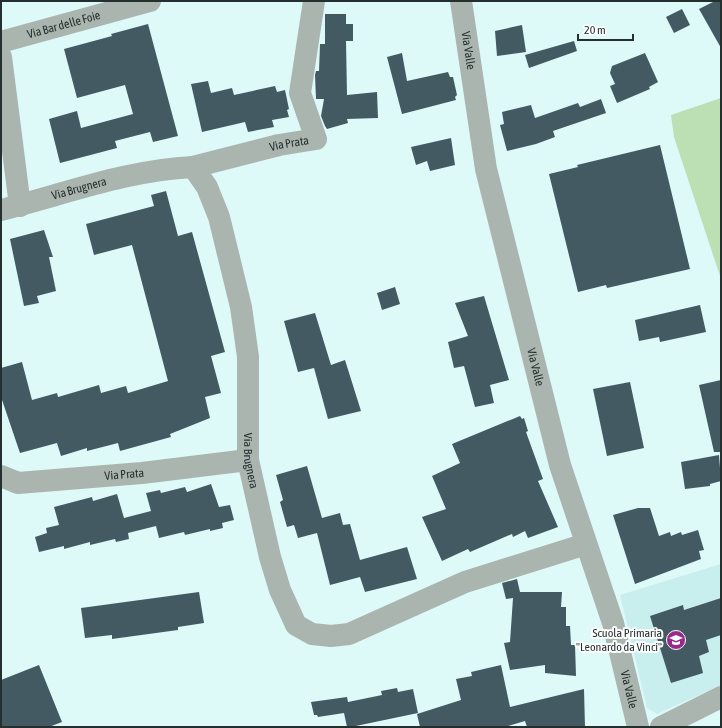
<svg xmlns="http://www.w3.org/2000/svg" width="722" height="728" font-family="'Asap Condensed',sans-serif">
<style>
.built{fill:#c8eeed}
.green{fill:#bcdfb3}
.building{fill:#445a63}
.lines{fill:none;stroke-linecap:round;stroke-linejoin:round}
.minor{stroke:#abb5b0;stroke-width:22}
.labels{text-anchor:middle;stroke-width:4;stroke-linejoin:round;paint-order:stroke}
.street-label{font-size:12px;fill:#242f2f;stroke:#fff}
.poi-label{font-size:12px;fill:#242f2f;stroke:#fff;text-anchor:end}
</style>
<rect width="100%" height="100%" fill="#ddfaf9"/>
<path class="built" d="M721 564V685L657 714 647 708 620 595Z"/>
<path class="green" d="M721 98V279L674 137 671 115Z"/>
<path class="building" d="M715 1H721V48L699 9Z
M682 9 690 25 674 33 666 17Z
M325 14H346V24H353V41H346L347 95 377 92 378 118 347 119 348 123 327 129 325 126 321 116 324 99H316L315 75 316 71H319L320 44H325Z
M148 24 178 136 153 142 150 132 115 141 117 148 60 163 49 119 77 111 81 128 133 114 125 85 77 98 64 49 112 36 111 34Z
M522 25 526 52 497 56 495 31Z
M574 41 577 51 529 68 525 55Z
M402 53 407 81 448 72 450 77H453L457 95 455 97 456 100 402 114 387 57Z
M645 53 658 82 649 87 650 89 617 103 610 86 615 84 610 73 612 66Z
M208 81 211 93 232 88 234 95 275 86 277 92 285 90 289 109 287 110 289 117 272 120 274 127 248 132 245 122 202 132 191 84Z
M601 99 606 113 553 131 555 137 536 144 507 151 500 125 504 124 502 112 531 105 535 118 578 103 580 107Z
M451 138 455 165 430 171 427 161 416 165 411 147Z
M660 145 690 269 607 288 606 285 578 292 549 174 578 167 577 165Z
M166 191 178 236 192 232 225 352 211 356 221 393 205 397 210 418 170 434 171 437 120 451 118 443 87 451V448L61 456 57 443 20 453 1 397V368L22 362 32 400 57 393 58 397 99 385 101 393 126 386 128 393 168 381 132 245 94 255 86 224 154 206 151 195Z
M44 230 53 257H49L56 291 37 296 39 303 24 306 10 239Z
M395 287 400 304 382 310 377 293Z
M484 296 509 380 490 385 494 403 475 407 464 366 454 368 448 342 468 336 455 303Z
M700 305 706 332 660 342 659 337 639 341 635 320Z
M315 313 331 365 345 360 361 411 328 419 314 368 298 372 284 321Z
M721 380V452H714L699 385Z
M630 382 644 448 607 456 593 389Z
M520 416 522 419 524 418 528 431 526 432 543 479 538 481 558 527 528 538 525 531 513 537 512 534 470 552 468 549 442 561 422 517 446 509 432 476 460 463 452 444Z
M719 455 721 481 710 484V486L685 489 681 462Z
M307 466 322 518 340 513 343 525 350 524 360 560 407 547 417 579 365 592 360 577 330 585 317 533 298 538 294 525 287 527 280 502 283 500 276 475Z
M211 484 219 507 230 505 234 520 222 523 223 528 210 531V529L185 535 184 532 159 538 156 526 128 533 129 539 116 542 115 539 90 545V542L64 549V546L39 552 35 537 47 533 46 528 59 525 54 507 92 497 93 501 117 494 124 518 151 511 146 493 160 490 161 493 185 487 187 492Z
M638 508H650L659 536 670 532 671 536 681 532 682 535 698 530 704 550 699 551 701 559 635 584 613 515Z
M517 579 520 592H562L561 607H566V626H570L571 645H575L576 676 545 673V665L510 670 504 643 510 642 513 598 506 599 502 583Z
M199 592 204 623 178 627V630L112 639V635L85 638 81 608Z
M721 598V635L706 640 709 652 699 656 703 673 671 683 650 616 683 605 684 610Z
M39 665 62 722 49 727H1V680Z
M501 665 510 707 584 689 585 727H527L525 721 505 727H420L417 714 461 700 456 679 472 676 471 672Z
M397 688 398 692 413 689 418 713 351 727H347L344 713 318 717 317 715H314L311 702 347 697 348 702 382 695 381 691Z"/>
<g class="lines">
<g class="minor">
<path id="s1" d="M461 1 486 169 560 465 613 623 638 727"/>
<path id="s2" d="M1 42 150 1"/>
<path d="M1 57 20 206"/>
<path id="s3" d="M193 167 279 145 316 139 300 93 314 1"/>
<path id="s4" d="M1 210C65 194 127 170 193 167L207 187 219 217 241 307 248 357V460L270 557 280 590 296 625 312 634 331 636 349 634 465 582 586 544"/>
<path id="s5" d="M1 476 18 483 142 473 248 460"/>
<path d="M661 727 721 697"/>
</g>
</g>
<defs>
<g id="school-disc" transform="scale(1)"><circle r="9.5" fill="#982a8a" stroke="#fff"/><path d="M0-5L7-2L0 1L-7-2ZM-4 1L0 2.5L4 1V4Q0 6-4 4Z" fill="#fff"/></g>
</defs>
<g fill-rule="evenodd">
<use href="#school-disc" x="676" y="640"/>
</g>
<g class="labels">
<g class="street-label">
<text dy="4" stroke="none"><textPath href="#s2" startOffset="65">Via Bar delle Foie</textPath></text>
<text dy="4" stroke="none"><textPath href="#s1" startOffset="50">Via Valle</textPath></text>
<text dy="4" stroke="none"><textPath href="#s3" startOffset="99">Via Prata</textPath></text>
<text dy="4" stroke="none"><textPath href="#s4" startOffset="81">Via Brugnera</textPath></text>
<text dy="4" stroke="none"><textPath href="#s1" startOffset="374">Via Valle</textPath></text>
<text dy="4" stroke="none"><textPath href="#s4" startOffset="501">Via Brugnera</textPath></text>
<text dy="4" stroke="none"><textPath href="#s5" startOffset="125">Via Prata</textPath></text>
<text dy="4" stroke="none"><textPath href="#s1" startOffset="710">Via Valle</textPath></text>
</g>
<g class="poi-label">
<text x="662" y="637">Scuola Primaria<tspan x="662" dy="14">"Leonardo da Vinci"</tspan></text>
</g>
</g>
<rect width="722" height="728" fill="none" stroke="#242f2f" stroke-width="4"/>
<path d="M578 34v6h55v-6" fill="none" stroke="#242f2f" stroke-width="2"/>
<text x="584" y="34" font-size="12" fill="#242f2f" stroke="#ffffff" stroke-width="3" paint-order="stroke">20 m</text>
</svg>
